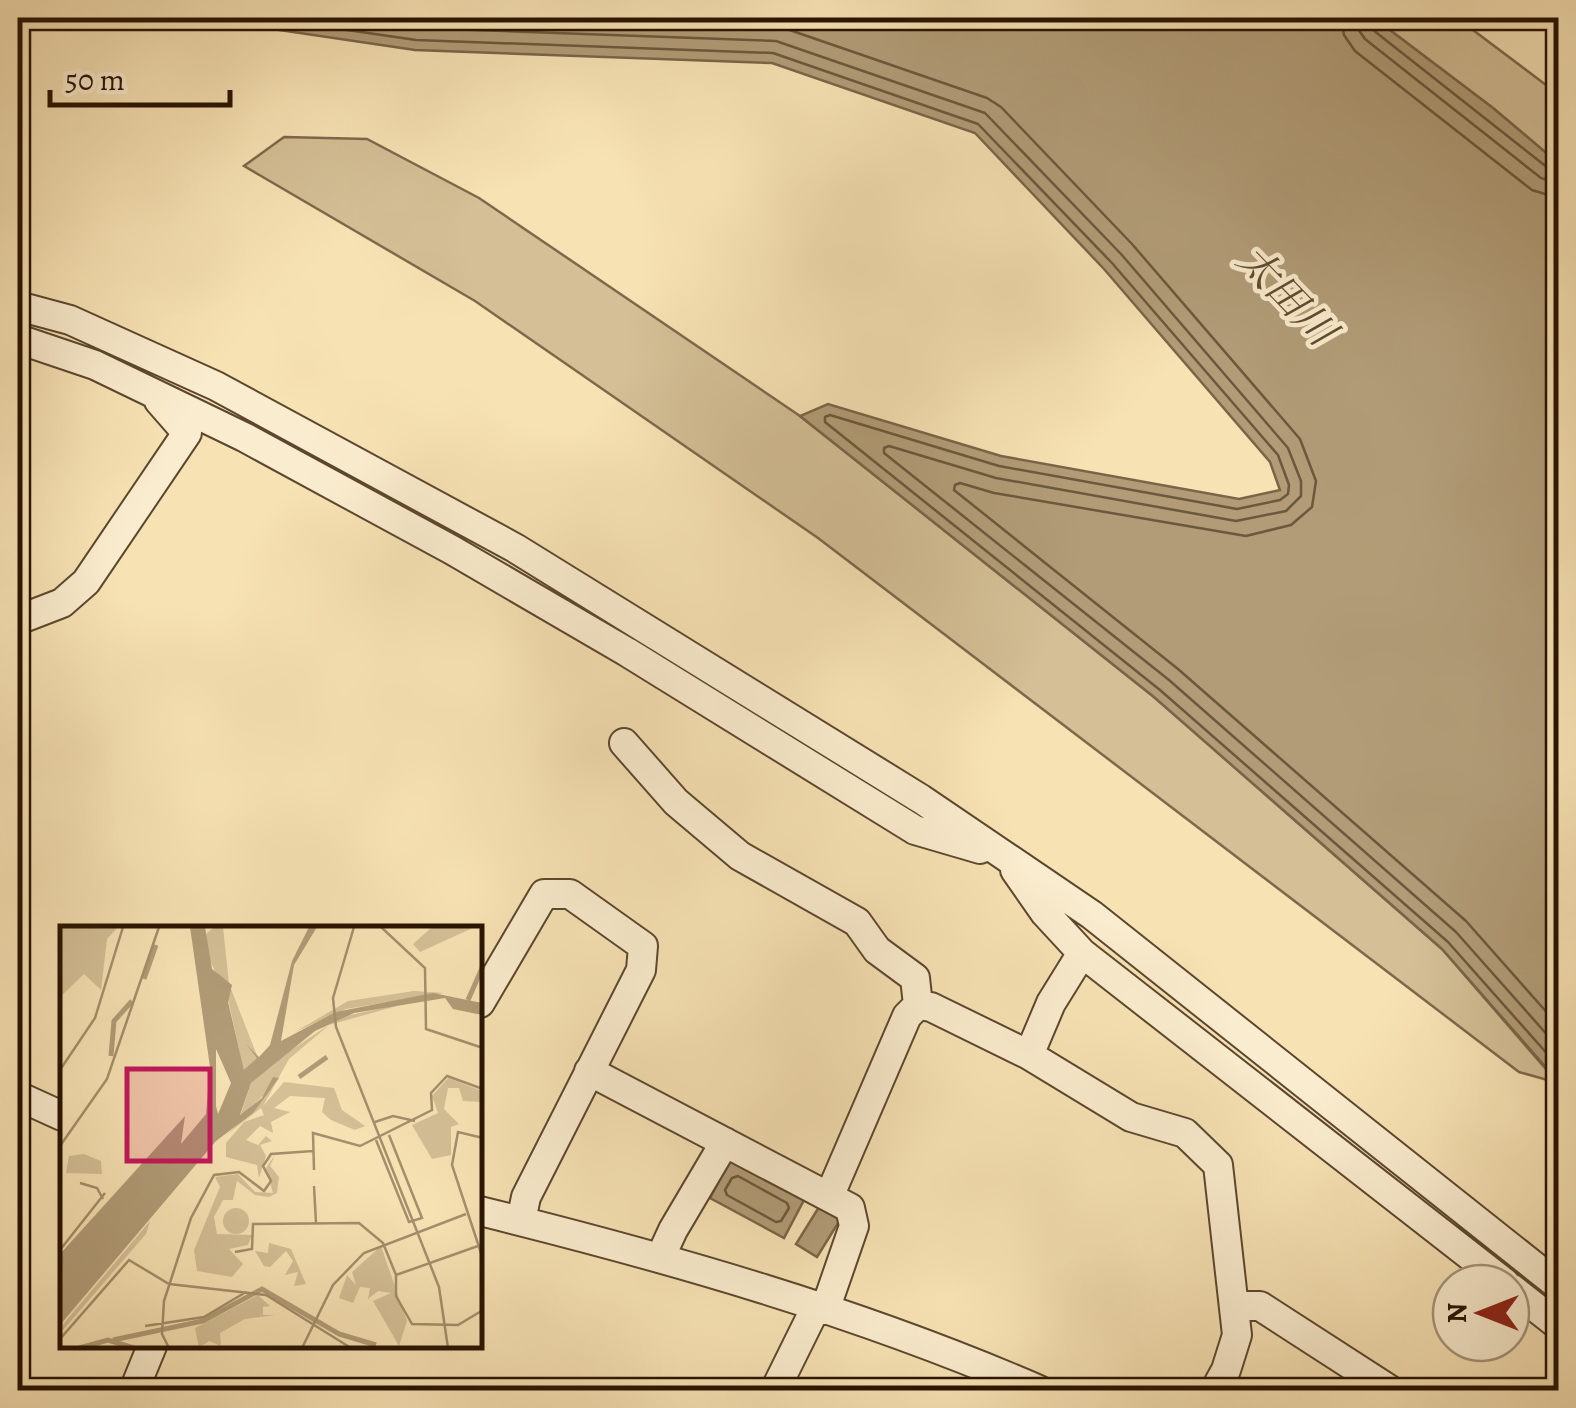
<svg xmlns="http://www.w3.org/2000/svg" width="1576" height="1408" font-family="Alegreya,'Noto Serif JP',serif">
<style>
.green{fill:#d4bf96;stroke:#7e694c;stroke-width:2.5}
.water{fill:#b19c77;stroke:#7a6548;stroke-width:2.5}
.lines{fill:none;stroke-linecap:round;stroke-linejoin:round}
.shore{stroke:#6c583c;stroke-width:2.5}
.minor-casing{stroke:#5c472e;stroke-width:32}
.minor{stroke:#faecce;stroke-width:28}
.labels{text-anchor:middle;stroke-width:9;stroke-linejoin:round;paint-order:stroke}
.water-label{font-size:40px;font-style:italic;fill:#5f4a30;stroke:#faecce}
.inset-river{fill:none;stroke:#b19c77;stroke-width:5}
.inset-road{fill:none;stroke:#a48f6c;stroke-width:2.5}
.view{fill:#c2185b;fill-opacity:0.15;stroke:#c2185b;stroke-width:5}
.inset-edge{fill:none;stroke:#281301;stroke-width:5}
</style>
<rect width="100%" height="100%" fill="#f7e2b4"/>
<filter id="stains"><feTurbulence type="fractalNoise" baseFrequency=".002" numOctaves="4"/><feColorMatrix values="0 0 0 0 .2 0 0 0 0 .09 0 0 0 0 .02 0 0 0 .5 -.17"/></filter>
<radialGradient id="worn" r=".72"><stop offset=".6" stop-color="#630" stop-opacity="0"/><stop offset="1" stop-color="#630" stop-opacity=".3"/></radialGradient>
<path class="green" d="M1374 18H1457L1558 94V163L1493 108Z
M284 137 367 139 479 198 800 416 1154 697 1442 949 1558 1083 1519 1072 818 538 475 301 244 166Z"/>
<path class="water" d="M198 18H1374L1493 108 1558 163V1081L1442 949 1154 697 800 416 828 404 1001 456 1239 499 1280 490 1270 462 1104 269 975 133 772 63 415 50Z
M730 1160 804 1200 784 1238 710 1198Z
M819 1207 840 1220 817 1257 796 1244Z"/>
<g class="lines">
<path class="shore" d="M265 18 416 40 773 53 978 124 1112 263 1278 455 1289 485 1288 494 1280 500 1237 509 999 466 830 415 825 417V422L1160 690 1448 942 1558 1066
M348 18 417 28 776 41 985 113 1121 254 1288 448 1301 481V496L1286 511 1236 521 996 478 889 446 884 448V453L1169 680 1456 932 1558 1047
M547 18 778 26 987 98 1001 107 1132 244 1300 439 1316 481 1312 507 1291 525 1246 536 994 493 960 483 955 485 954 490 1178 669 1466 921 1558 1025
M1341 18 1344 35 1355 51 1532 190 1558 198
M1356 18 1358 29 1365 39 1541 178 1558 183
M1369 18 1373 30 1548 168 1558 170
M738 1176 787 1203 789 1208 781 1221 776 1222 727 1195 725 1190 732 1178Z"/>
<g class="minor-casing">
<path id="minor" d="M18 306 70 320 216 386 515 548 921 799 1092 915 1558 1285
M18 339 95 365 244 437 452 550 627 652 915 830 980 849
M18 620 62 603 86 582 187 433 159 401
M624 743 676 802 740 856 857 922 877 950 915 978 918 1005
M1015 870 1045 913 1082 953 1505 1283
M480 1003 544 894H570L643 946 641 970 526 1197 521 1221
M1029 1055 1051 1003 1082 953
M589 1071 850 1208 854 1226 825 1310
M18 1096 62 1116
M829 1197 907 1016 918 1005 931 1007 1029 1055 1131 1117 1185 1133 1218 1165 1237 1335 1226 1370 1215 1390
M480 1211C670 1258 859 1312 1039 1390
M661 1256 673 1230 725 1142
M1511 1288 1558 1325
M1234 1306H1260L1390 1390
M134 1390 152 1346
M775 1390 816 1307"/>
</g>
<use href="#minor" class="minor"/>
</g>
<g class="labels">
<g class="water-label">
<text transform="translate(1287 295) rotate(46)" y="14">太田川</text>
</g>
</g>
<g transform="translate(60 926)">
<rect width="422" height="422" fill="#f7e2b4"/>
<path d="M0 1H58L47 13 41 64 24 48 0 71ZM154 1H163L169 58 198 132 184 145 168 73 147 28 146 8ZM372 1H415L360 26 353 18ZM354 65 384 67 286 83 235 106 288 75ZM351 76 269 99 229 133 203 180 224 156 274 162 282 184 305 200 295 204 271 194 262 186 265 172 230 170 214 182 230 186 211 196 213 207 200 200 186 214 198 219 206 210 212 215 200 219 206 230 199 252 197 239 166 231V217L184 196 204 189 201 182 166 209 195 183 205 168 180 191 191 157 207 140 281 91ZM388 152 422 165V176L403 175 399 162H388L384 183 399 198 391 201V229L372 233 352 199 378 187 372 170ZM24 228 41 235 42 248 6 247 9 230ZM215 229 210 240 219 251 217 267 209 271 195 269 177 255 173 274H163L154 291 157 308 192 309 188 319 169 323 183 338 172 351 137 345 134 324 160 261 155 251 178 248 195 266 213 267 206 242ZM163 295a13 13 0 1 1 26 0a13 13 0 1 1-26 0ZM90 295 86 308 3 404 1 401ZM209 317 231 323 246 358 234 360 238 346 225 349 233 335 226 325 210 341 204 340 195 325 208 327ZM321 320 347 395 339 420 313 375 331 367 318 365 308 373 310 362 300 361 293 377 279 372 287 349 296 359 292 346ZM198 369 210 380 203 381V389H215L185 393 160 407 161 420 149 415 139 422 135 402Z" fill="#d4bf96"/>
<path d="M130 1H145L152 43 172 59 168 76 184 144 197 132 186 118 199 131 210 119 232 35 249 1H257L234 39 221 115 276 86 373 67 422 77V89L393 83 385 72 294 87 255 105 191 157 180 189 202 172 213 151 219 152 193 187 156 215 0 399V328L125 190 121 218 146 188 150 141ZM156 123 171 157 158 188 156 180Z" fill="#b19c77" fill-rule="evenodd"/>
<path class="inset-river" d="M84 53 96 19M408 74 423 40M51 130 54 95 72 75M239 151 267 131M53 414 143 395 202 363 279 408 316 419M19 422 48 414 74 422"/>
<path class="inset-road" d="M294 1 273 72 276 101 379 361 388 422M321 1 365 42 366 103 423 122M0 144 35 92 63 1M315 196 333 190 355 195M423 212 398 206 392 239 423 333M316 214 349 296 362 292 329 209M0 220 47 153 99 1M254 244 253 207 300 220 372 184 371 167 387 150 423 163M20 257 37 262 43 273M254 260 256 297M0 324 45 267M175 326 192 323 193 298 299 297 323 317 336 349V370L352 398 398 399 423 384M336 349 418 320M85 400 144 391 186 366M0 413 69 334 109 358 206 369 291 422M109 422 102 408 104 375 131 292 154 249 179 246 204 265 211 255 203 240 211 228 253 225M242 422 273 359 304 327 406 288"/>
<path class="view" d="M67 143H150V235H67Z"/>
<rect width="422" height="422" class="inset-edge"/>
</g>
<rect width="1576" height="1408" fill="none" stroke="#f7e2b4" stroke-width="60"/>
<rect x="20" y="20" width="1536" height="1368" fill="none" stroke="#281301" stroke-width="5"/>
<rect x="30" y="30" width="1516" height="1348" fill="none" stroke="#281301" stroke-width="2.5"/>
<g transform="translate(1481 1313) rotate(270)"><circle r="48" fill="#faecce" stroke="#a6957c" stroke-width="2.5"/>
<path d="M0-8L18 38L0 25L-18 38Z" fill="#8f2418"/>
<text y="-15" font-size="28" font-weight="bold" text-anchor="middle" fill="#281301">N</text>
</g>
<path d="M50 90v15h180v-15" fill="none" stroke="#281301" stroke-width="5"/>
<text x="65" y="90" font-size="30" fill="#281301" stroke="#faecce" stroke-width="8" paint-order="stroke">50 m</text>
<rect width="100%" height="100%" filter="url(#stains)"/>
<rect width="100%" height="100%" fill="url(#worn)"/>
</svg>
